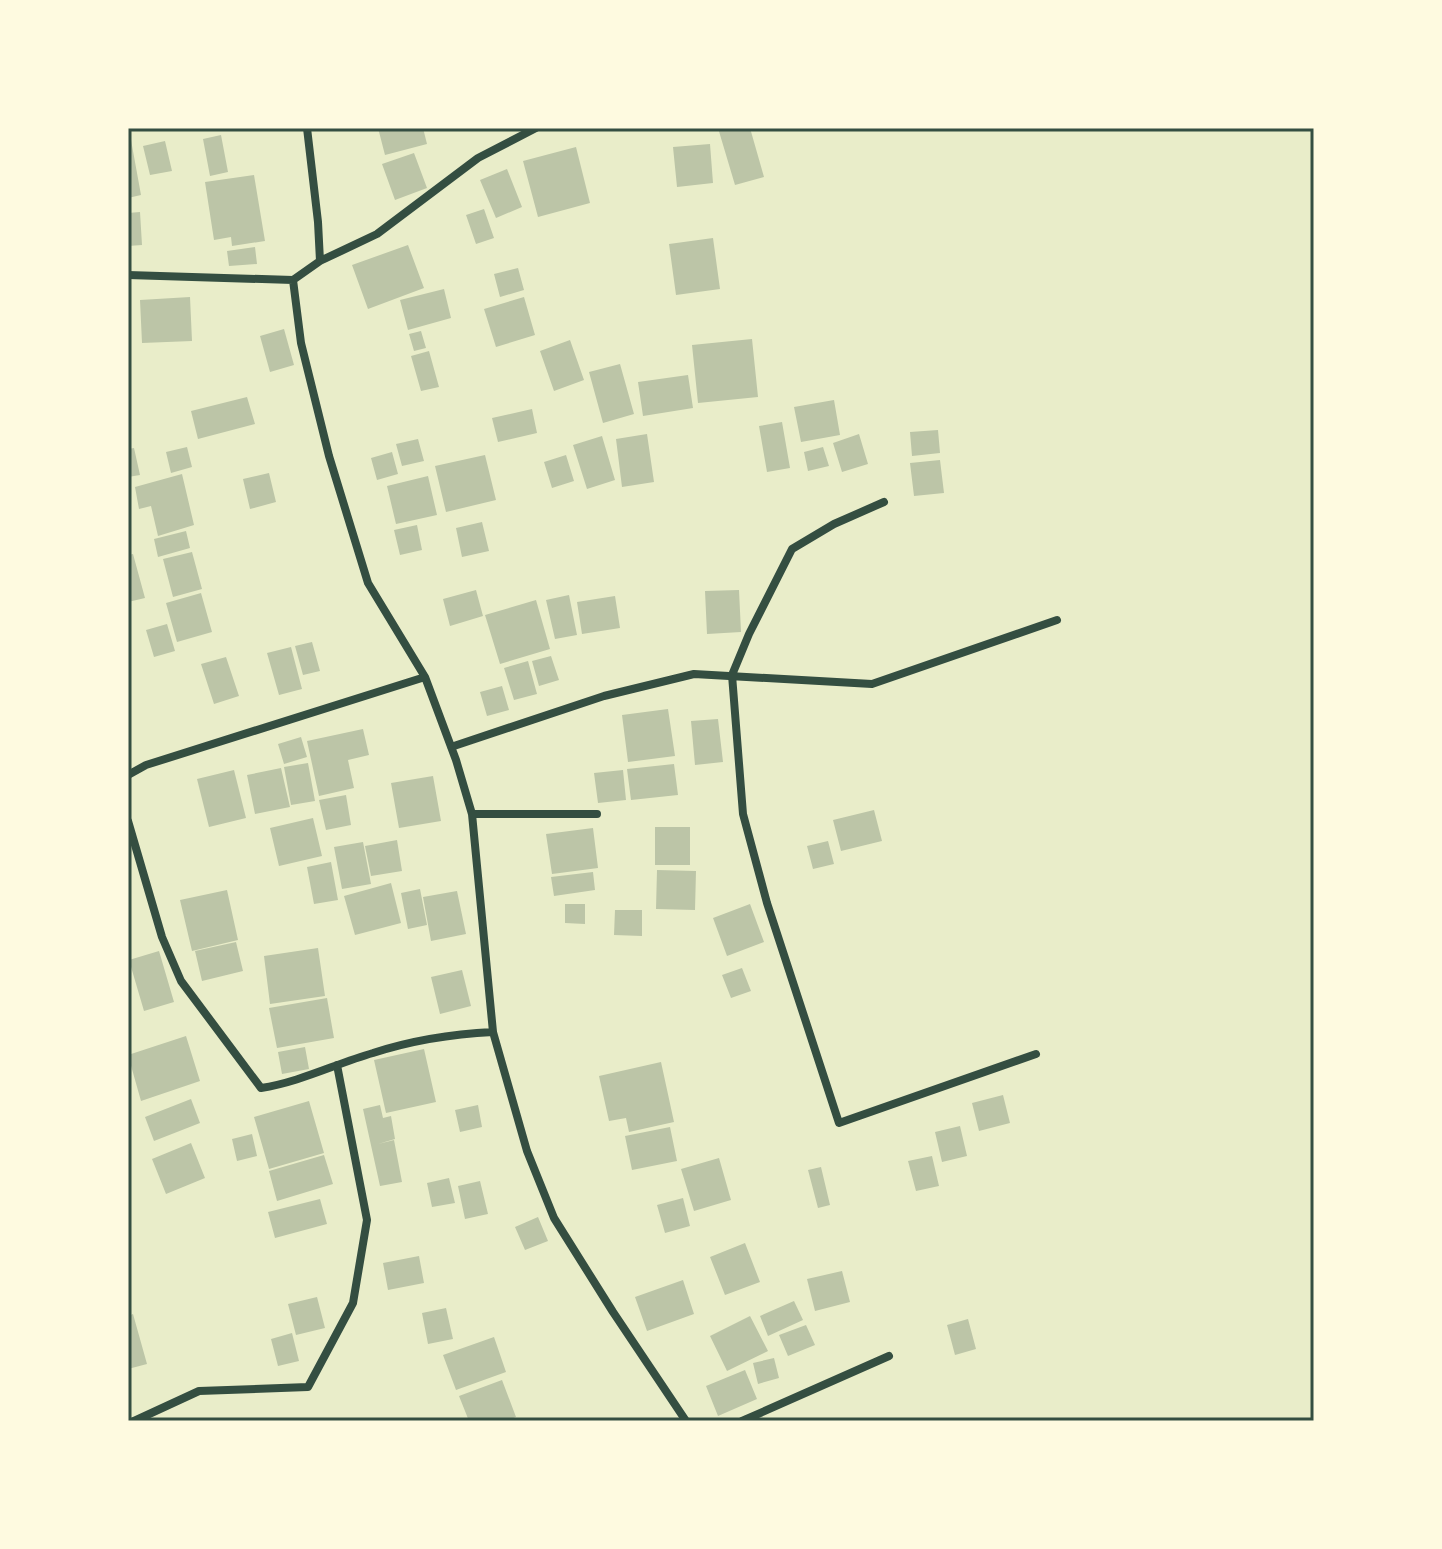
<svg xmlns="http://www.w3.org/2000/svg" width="1442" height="1549" font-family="'Exo 2',sans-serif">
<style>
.building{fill:#bcc5a7}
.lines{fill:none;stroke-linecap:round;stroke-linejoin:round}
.minor{stroke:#344e41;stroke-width:8}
.neatline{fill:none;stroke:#344e41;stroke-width:3}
</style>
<rect width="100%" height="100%" fill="#e9edc9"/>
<path class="building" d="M378 128H423L427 144 385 155Z
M718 128H750L764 177 735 185Z
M221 135 228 172 210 176 203 139Z
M128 140H131L141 195 128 198Z
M165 141 172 171 150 175 143 146Z
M710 144 713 183 677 187 673 147Z
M576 147 590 203 538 217 523 161Z
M414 153 427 188 395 200 382 164Z
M507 169 522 207 496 218 480 180Z
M254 175 265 241 232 246 231 237 214 240 205 182Z
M484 209 494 238 476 244 466 215Z
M140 212 142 245 128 246V213Z
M713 238 720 289 676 295 669 244Z
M408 245 424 288 368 309 352 265Z
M255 247 257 264 229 266 227 251Z
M518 268 524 290 500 297 494 274Z
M444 289 451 318 408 330 400 300Z
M190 297 192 341 142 343 140 300Z
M524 297 535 335 496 347 484 309Z
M284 329 294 365 270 372 260 336Z
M421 331 426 348 414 351 409 334Z
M752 339 758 397 698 403 692 345Z
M570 340 584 380 554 391 540 351Z
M429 351 439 387 421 391 411 356Z
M620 364 634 414 603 423 589 372Z
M688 375 693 408 643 416 638 382Z
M247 397 255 424 198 439 191 411Z
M834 400 840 435 801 442 794 407Z
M532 409 537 433 498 442 492 418Z
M782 422 790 468 767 472 759 426Z
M938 430 940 453 912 456 910 432Z
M647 434 654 482 622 487 616 439Z
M859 434 868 464 842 472 833 443Z
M602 436 615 480 587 489 573 445Z
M418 439 424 461 402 466 396 444Z
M187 447 192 467 171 473 166 452Z
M823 447 829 466 808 471 804 452Z
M134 448 140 475 128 477V449Z
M392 452 398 474 377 480 371 458Z
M485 455 496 500 446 512 435 466Z
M566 455 574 481 552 488 544 462Z
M940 460 944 493 914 496 910 463Z
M269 473 276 502 250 509 243 479Z
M182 474 194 525 158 536 151 506 139 509 135 487Z
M428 476 437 515 396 524 387 486Z
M482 522 489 551 462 557 456 528Z
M417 525 422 550 400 555 394 530Z
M186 531 190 548 158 557 154 539Z
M192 552 202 589 173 597 163 559Z
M133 554 145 598 128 602V555Z
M476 590 483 616 450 626 443 599Z
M739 590 741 632 707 634 705 591Z
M201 593 212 632 177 642 166 603Z
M569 595 577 635 555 639 546 600Z
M615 596 620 628 582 634 577 602Z
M536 600 550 649 500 664 485 615Z
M167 624 175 651 154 657 146 630Z
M312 642 320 671 303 675 295 646Z
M291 647 302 689 279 695 267 653Z
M551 656 559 680 539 686 532 661Z
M226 657 239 696 214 704 201 664Z
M528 661 537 694 514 700 504 668Z
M502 686 509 710 487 716 480 692Z
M668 709 675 756 628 762 622 715Z
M718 719 723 762 695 765 691 721Z
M363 729 369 755 348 760 354 788 319 796 307 741Z
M301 737 307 757 284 764 278 744Z
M308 763 315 801 291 805 284 767Z
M674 764 678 795 631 800 627 769Z
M281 768 290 807 255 814 247 775Z
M234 770 246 818 209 827 197 779Z
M623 770 626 800 598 803 594 773Z
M433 776 441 821 399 828 391 783Z
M346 795 351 825 326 830 319 800Z
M874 810 882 841 841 851 833 820Z
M313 818 322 856 279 866 270 828Z
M655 827H690V865H655Z
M593 828 598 868 552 874 546 834Z
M397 840 402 871 371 876 365 846Z
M828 841 834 864 813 869 807 846Z
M363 842 371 884 342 889 334 847Z
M331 862 338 900 314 904 307 867Z
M657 870 696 871 695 910 656 909Z
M593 872 595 890 554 896 551 877Z
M391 883 401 923 355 935 344 896Z
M420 889 427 925 408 929 401 893Z
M227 890 238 940 192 951 180 900Z
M457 891 466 934 431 941 423 897Z
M565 904H585V924L565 923Z
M750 904 764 942 727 956 713 918Z
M615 910H642V936L614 935Z
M236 942 243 971 202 981 195 951Z
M318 948 325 996 270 1004 264 956Z
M159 951 174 1002 144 1011 129 960Z
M742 968 751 991 731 998 722 975Z
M462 970 471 1006 440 1014 431 977Z
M327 998 334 1038 277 1048 269 1008Z
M186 1036 200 1081 141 1101 128 1055Z
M305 1047 309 1069 282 1074 278 1052Z
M424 1049 436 1102 386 1113 374 1060Z
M661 1062 674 1122 629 1132 626 1118 609 1121 599 1076Z
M1003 1095 1010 1123 979 1131 972 1103Z
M191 1099 200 1123 154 1141 145 1117Z
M309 1101 324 1153 269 1169 254 1117Z
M380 1105 383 1118 391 1116 395 1139 378 1144 394 1140 402 1182 380 1186 363 1109Z
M478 1105 482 1127 460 1132 455 1110Z
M960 1126 967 1156 942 1162 935 1132Z
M670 1127 677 1161 632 1170 625 1136Z
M252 1134 257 1156 237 1161 232 1139Z
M191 1143 205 1178 166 1194 152 1159Z
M324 1155 333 1184 277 1201 269 1171Z
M932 1156 939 1186 916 1191 908 1161Z
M719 1158 731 1200 694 1211 681 1169Z
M821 1167 830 1205 818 1208 808 1170Z
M449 1178 455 1203 432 1207 427 1183Z
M480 1181 488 1214 465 1219 458 1186Z
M683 1198 690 1226 665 1233 657 1205Z
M320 1199 327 1224 275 1238 268 1212Z
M538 1217 548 1241 525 1250 515 1227Z
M745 1243 760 1282 725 1295 710 1257Z
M419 1256 424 1283 388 1290 383 1263Z
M842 1271 850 1302 815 1311 807 1279Z
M683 1280 694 1314 647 1331 635 1297Z
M317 1297 325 1328 296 1335 288 1304Z
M794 1301 803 1320 768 1336 760 1316Z
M446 1308 453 1339 428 1344 422 1313Z
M133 1314 147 1364 128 1369V1316Z
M750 1316 768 1351 727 1371 710 1336Z
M968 1319 976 1349 955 1355 947 1325Z
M806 1325 815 1345 788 1356 779 1335Z
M292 1333 299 1361 278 1366 271 1339Z
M494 1337 506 1372 456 1390 443 1355Z
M774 1358 779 1378 758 1384 753 1363Z
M745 1370 757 1399 718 1416 706 1386Z
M502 1380 516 1417 505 1421H469L459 1396Z"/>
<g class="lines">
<path class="minor" d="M307 128 318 222 320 261 293 280 301 343 329 456 368 583 425 677 456 760 472 814 493 1032 527 1151 554 1218 613 1312 686 1421
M320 261 377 234 478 158 536 128
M128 275 293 280
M884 502 834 524 792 549 749 634 732 675 743 814 767 903 839 1123 1036 1054
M451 747 604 696 694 674 872 684 1057 620
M128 775 146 765 425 677
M472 814H597
M128 821 162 937 181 981 261 1088C300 1082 335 1064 373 1053 413 1040 452 1034 493 1032
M134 1421 199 1391 308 1387 353 1303 367 1220 337 1065
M742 1421 889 1356"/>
</g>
<rect width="1442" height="1549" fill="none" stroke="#fefae0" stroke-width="260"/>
<rect x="130" y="130" width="1182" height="1289" class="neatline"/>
</svg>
